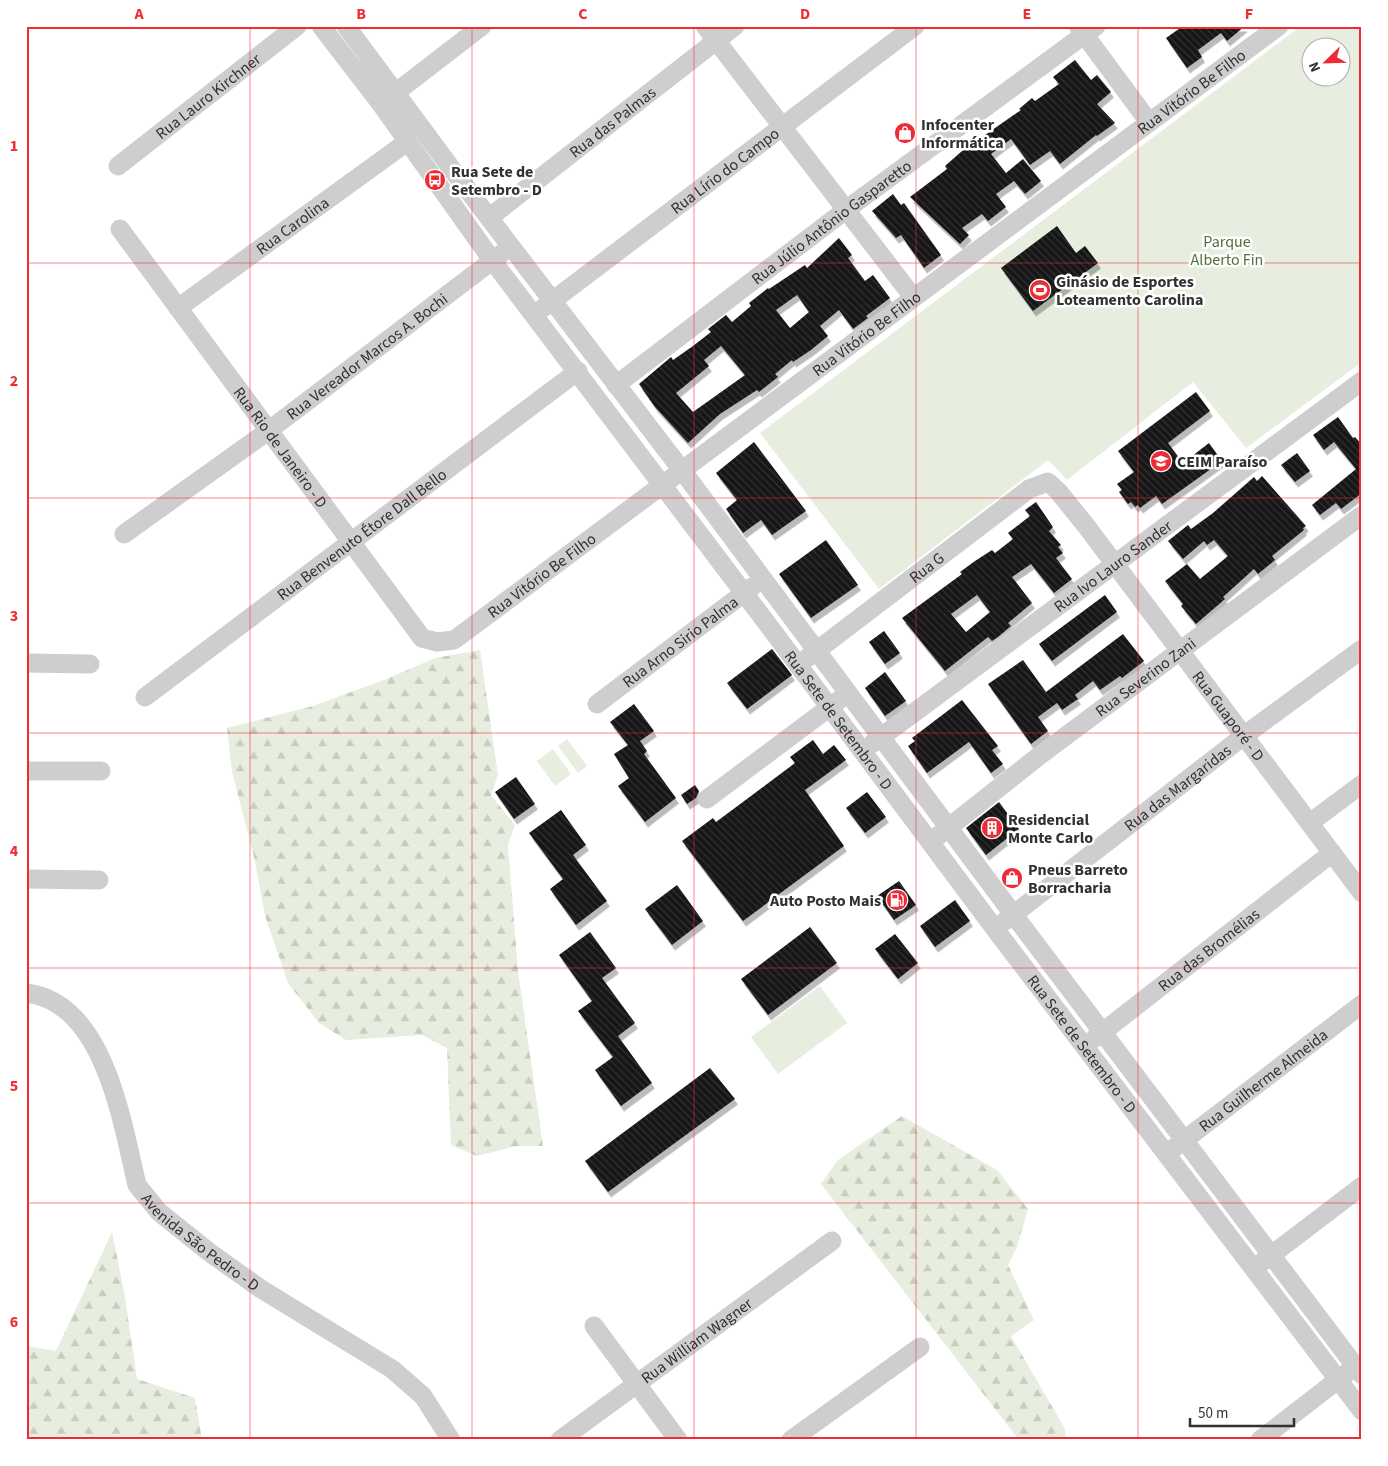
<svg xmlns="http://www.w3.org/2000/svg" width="1388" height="1466" font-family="'Source Sans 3',sans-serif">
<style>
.forest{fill:url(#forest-firs)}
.green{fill:#e7eedf;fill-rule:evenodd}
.building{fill:url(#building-back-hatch);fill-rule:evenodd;filter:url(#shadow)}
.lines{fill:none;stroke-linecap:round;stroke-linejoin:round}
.minor{stroke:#cecece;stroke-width:19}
.grid{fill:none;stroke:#ef2c35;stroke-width:1;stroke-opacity:0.55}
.labels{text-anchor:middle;stroke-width:5;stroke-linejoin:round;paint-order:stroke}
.street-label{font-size:16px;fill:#313131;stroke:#fff}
.poi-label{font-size:16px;font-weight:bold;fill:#313131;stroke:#fff;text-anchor:start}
.park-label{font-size:16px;fill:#52703b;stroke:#fff}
.neatline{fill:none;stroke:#ef2c35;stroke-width:2}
.grid-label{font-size:16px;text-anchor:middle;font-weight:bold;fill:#ef2c35}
</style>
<defs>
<pattern id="forest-firs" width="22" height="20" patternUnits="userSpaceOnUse" patternTransform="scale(1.25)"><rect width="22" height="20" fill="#e7eedf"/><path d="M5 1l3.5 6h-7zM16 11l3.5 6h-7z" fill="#c7cdc0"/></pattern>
<pattern id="building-back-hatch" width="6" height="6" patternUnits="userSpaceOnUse" patternTransform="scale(1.25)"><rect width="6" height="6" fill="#181818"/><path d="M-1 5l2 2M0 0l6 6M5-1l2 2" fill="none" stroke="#313131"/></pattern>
<filter id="shadow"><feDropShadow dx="3" dy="5.5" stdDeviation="0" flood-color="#0004"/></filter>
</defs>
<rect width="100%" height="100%" fill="#fff"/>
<path class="forest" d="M480 650 498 775 491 795 515 825 508 845 518 971 543 1146H517L477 1156 451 1145 447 1048 422 1035 346 1040 319 1023 288 983 265 916 254 857 232 772 227 728 313 706 384 680 435 658Z
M902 1116 997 1170 1028 1209 1017 1247 1008 1265 1034 1320 1011 1336 1065 1429 1066 1440H1019L821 1184 838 1160Z
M112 1232 125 1297 137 1379 195 1398 202 1440H26V1346L56 1351Z"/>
<path class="green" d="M1301 26H1362V362L1246 448 1193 382 1067 480 1048 460 879 589 760 433ZM1310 48H1340V78H1310Z
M567 739 587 766 578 773 558 746Z
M553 749 571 774 555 786 537 761Z
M820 986 847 1023 778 1074 751 1037Z"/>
<path class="building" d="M1183 26H1245L1227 41 1221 33 1198 50 1202 57 1187 68 1166 38Z
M1075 60 1091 80 1097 75 1111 92 1097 104 1115 123 1097 136 1096 135 1060 164 1050 151 1030 165 1011 139 991 154 1006 173 1023 159 1041 181 1025 194 1014 181 996 194 1006 207 988 221 982 214 962 228 969 235 960 244 910 197 947 169 945 166 962 151 1021 110 1019 109 1032 98 1035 101 1059 84 1053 77Z
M893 194 901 205 904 203 941 255 924 268 901 235 896 238 872 211Z
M1057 226 1076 253 1085 246 1098 263 1033 311 1001 268Z
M839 238 852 255 848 258 865 281 873 275 890 298 866 316 868 318 853 329 839 310 820 326 828 336 811 350 793 362 792 360 775 374 778 377 759 392 757 390 720 414 688 443 655 407 639 384 671 357 673 360 693 346 711 332 708 329 726 315 732 322 751 306 749 303 768 288 769 289 805 265 807 268ZM797 295 809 312 790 328 776 310ZM721 346 745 375 693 412 676 393 709 366 704 360Z
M1196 392 1210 411 1168 443 1183 463 1209 443 1222 461 1162 504 1156 496 1140 508 1138 505 1135 507 1131 502 1128 504 1119 492 1122 490 1117 484 1134 472 1118 451Z
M1338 417 1353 438 1355 437 1362 445V493L1341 509 1336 503 1320 515 1312 505 1356 469 1334 442 1324 450 1313 435Z
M754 442 806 511 772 535 761 520 743 533 726 509 737 500 716 473Z
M1297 453 1310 471 1295 482 1281 465Z
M1262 476 1306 526 1303 528 1304 530 1272 556 1275 560 1258 574 1254 569 1223 597 1225 599 1196 624 1181 606 1183 604 1165 581 1187 564 1200 579 1228 556 1214 540 1207 545 1204 541 1183 559 1168 541 1188 525 1191 529 1213 513 1254 477 1257 481Z
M1036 502 1053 527 1049 531 1061 545 1058 547 1063 553 1056 558 1072 579 1054 593 1031 564 1012 577 1032 603 1008 623 1011 626 998 637 992 641 988 637 945 671 902 618 962 574 960 572 975 561 992 550 995 553 1013 539 1008 533 1030 516 1025 510ZM977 595 990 612 966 632 951 614Z
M826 540 858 585 811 618 779 574Z
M1105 595 1117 612 1052 661 1039 644Z
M884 631 900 653 885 664 869 642Z
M1123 634 1144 661 1122 678 1120 676 1100 690 1093 681 1075 695 1078 699 1062 710 1057 703 1038 717 1048 731 1031 744 988 684 1023 660 1046 692Z
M772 649 792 675 747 709 727 683Z
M885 672 906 701 885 716 865 688Z
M962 700 998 746 992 750 1003 764 991 773 969 742 927 773 908 746 915 741 912 738Z
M634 704 654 731 640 741 647 751 644 754 676 798 645 822 618 786 629 778 614 754 628 745 610 722Z
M813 740 823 754 834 745 846 760 805 790 844 846 743 921 682 841 713 818 716 822 795 763 790 757Z
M516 777 535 804 514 819 495 792Z
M695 785 699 791 696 798 687 804 681 795Z
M867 792 886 817 865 833 846 808Z
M999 802 1019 829 986 855 966 828Z
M561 810 586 845 573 855 607 901 576 925 550 889 563 879 529 833Z
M899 881 916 905 894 920 877 896Z
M677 885 703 921 672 945 645 909Z
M955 900 970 921 935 947 920 926Z
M810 927 837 963 768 1015 741 979Z
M590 932 616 968 602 978 635 1023 618 1036 652 1083 621 1106 595 1070 613 1057 578 1011 592 1001 559 955Z
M895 934 918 963 898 979 875 949Z
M710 1068 735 1099 608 1192 585 1161Z"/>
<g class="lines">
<g class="minor">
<path id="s1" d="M321 26 381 104 492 260 769 626 995 929 1362 1411"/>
<path d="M346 26 451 168 681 469 1013 914 1362 1375"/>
<path d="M705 26 913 297"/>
<path d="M1078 26 1149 122"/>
<path d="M386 100 482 26"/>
<path id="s2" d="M118 166 297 26"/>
<path id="s3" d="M490 217 735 26"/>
<path id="s4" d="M120 229 422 638 437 642 454 640 1279 26"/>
<path id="s5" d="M178 308 407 142"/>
<path id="s6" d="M543 308 915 26"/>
<path id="s7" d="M616 385 847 209 1096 26"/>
<path id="s8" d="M124 534 268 431 501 254"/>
<path id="s9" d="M807 658 1029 489 1048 482 1058 491 1087 527 1362 893"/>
<path d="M26 663 90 664"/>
<path id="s10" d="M145 697 578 371"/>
<path id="s11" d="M597 704 752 587"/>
<path id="s12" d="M873 743 1362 381"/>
<path d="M26 771H101"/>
<path d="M707 799 839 700"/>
<path d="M1311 822 1362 784"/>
<path id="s13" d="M939 835 1039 756 1362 515"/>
<path d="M26 879 99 880"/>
<path id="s14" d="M1005 921 1245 735 1362 649"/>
<path id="s15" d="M26 993C105 1002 122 1123 137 1185L159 1212 209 1252 261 1289 392 1369 423 1396 451 1440"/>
<path id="s16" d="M1095 1038 1332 853"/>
<path id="s17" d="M1174 1148 1362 1004"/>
<path d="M1261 1263 1362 1186"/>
<path d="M594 1326 678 1440"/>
<path id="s18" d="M560 1440 832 1241"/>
<path d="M791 1440 920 1347"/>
<path d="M1260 1440 1348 1372"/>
</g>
</g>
<path class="grid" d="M250 26V1440M472 26V1440M694 26V1440M916 26V1440M1138 26V1440M26 263H1362M26 498H1362M26 733H1362M26 968H1362M26 1203H1362"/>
<defs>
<g id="shop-disc" transform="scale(1.125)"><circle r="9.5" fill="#ef2c35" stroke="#fff"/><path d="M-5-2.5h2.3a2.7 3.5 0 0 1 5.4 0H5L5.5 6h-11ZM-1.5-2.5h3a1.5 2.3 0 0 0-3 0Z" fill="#fff"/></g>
<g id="bus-disc" transform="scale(1.125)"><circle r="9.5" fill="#ef2c35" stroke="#fff"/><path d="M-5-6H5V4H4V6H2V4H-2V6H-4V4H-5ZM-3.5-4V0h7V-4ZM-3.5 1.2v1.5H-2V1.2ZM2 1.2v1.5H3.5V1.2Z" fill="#fff"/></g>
<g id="stadium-disc" transform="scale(1.125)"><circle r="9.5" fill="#ef2c35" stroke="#fff"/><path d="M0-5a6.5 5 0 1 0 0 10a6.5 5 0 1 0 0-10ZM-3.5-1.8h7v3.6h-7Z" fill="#fff"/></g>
<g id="school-disc" transform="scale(1.125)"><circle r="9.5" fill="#ef2c35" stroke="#fff"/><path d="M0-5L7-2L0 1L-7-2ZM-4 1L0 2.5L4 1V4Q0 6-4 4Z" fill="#fff"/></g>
<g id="building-disc" transform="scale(1.125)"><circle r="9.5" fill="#ef2c35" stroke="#fff"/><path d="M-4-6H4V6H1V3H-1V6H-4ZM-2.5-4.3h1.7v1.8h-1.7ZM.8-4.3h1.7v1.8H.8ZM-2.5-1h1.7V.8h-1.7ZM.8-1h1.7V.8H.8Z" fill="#fff"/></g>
<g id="fuel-disc" transform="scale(1.125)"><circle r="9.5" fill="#ef2c35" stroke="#fff"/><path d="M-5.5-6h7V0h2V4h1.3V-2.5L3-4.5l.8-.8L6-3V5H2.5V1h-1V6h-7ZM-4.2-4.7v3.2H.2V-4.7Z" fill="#fff"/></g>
</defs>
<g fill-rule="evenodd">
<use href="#shop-disc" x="905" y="133"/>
<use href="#bus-disc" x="435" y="180"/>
<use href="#stadium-disc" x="1040" y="290"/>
<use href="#school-disc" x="1161" y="461"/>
<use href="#building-disc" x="992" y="828"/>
<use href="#shop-disc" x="1012" y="878"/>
<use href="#fuel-disc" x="897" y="900"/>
</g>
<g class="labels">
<g class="street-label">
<text dy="6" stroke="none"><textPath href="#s4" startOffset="1460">Rua Vitório Be Filho</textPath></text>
<text dy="6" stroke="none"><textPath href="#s2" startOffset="114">Rua Lauro Kirchner</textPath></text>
<text dy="6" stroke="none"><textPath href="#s3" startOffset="155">Rua das Palmas</textPath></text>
<text dy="6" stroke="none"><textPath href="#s6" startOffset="228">Rua Lírio do Campo</textPath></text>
<text dy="6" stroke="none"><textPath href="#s7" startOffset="270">Rua Júlio Antônio Gasparetto</textPath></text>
<text dy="6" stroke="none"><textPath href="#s5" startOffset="141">Rua Carolina</textPath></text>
<text dy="6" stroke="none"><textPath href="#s4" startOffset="1055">Rua Vitório Be Filho</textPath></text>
<text dy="6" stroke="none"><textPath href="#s8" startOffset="301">Rua Vereador Marcos A. Bochi</textPath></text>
<text dy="6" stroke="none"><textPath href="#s4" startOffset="271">Rua Rio de Janeiro - D</textPath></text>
<text dy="6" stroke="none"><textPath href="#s10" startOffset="271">Rua Benvenuto Étore Dall Bello</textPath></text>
<text dy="6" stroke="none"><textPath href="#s12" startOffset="298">Rua Ivo Lauro Sander</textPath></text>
<text dy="6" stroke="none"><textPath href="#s9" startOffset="150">Rua G</textPath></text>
<text dy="6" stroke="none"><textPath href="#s4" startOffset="650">Rua Vitório Be Filho</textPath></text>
<text dy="6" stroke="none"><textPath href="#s11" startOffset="104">Rua Arno Sirio Palma</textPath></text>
<text dy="6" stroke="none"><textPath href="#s13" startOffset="260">Rua Severino Zani</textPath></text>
<text dy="6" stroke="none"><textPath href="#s9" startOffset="595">Rua Guaporé - D</textPath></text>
<text dy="6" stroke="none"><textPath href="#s1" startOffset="866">Rua Sete de Setembro - D</textPath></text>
<text dy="6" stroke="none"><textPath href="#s14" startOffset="218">Rua das Margaridas</textPath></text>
<text dy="6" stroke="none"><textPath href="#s16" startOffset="144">Rua das Bromélias</textPath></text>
<text dy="6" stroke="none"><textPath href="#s1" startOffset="1271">Rua Sete de Setembro - D</textPath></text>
<text dy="6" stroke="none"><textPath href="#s17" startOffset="112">Rua Guilherme Almeida</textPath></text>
<text dy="6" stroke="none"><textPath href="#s15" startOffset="322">Avenida São Pedro - D</textPath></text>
<text dy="6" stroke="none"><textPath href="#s18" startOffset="169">Rua William Wagner</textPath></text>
</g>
<g class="poi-label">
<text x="921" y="130">Infocenter<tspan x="921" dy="18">Informática</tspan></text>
<text x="451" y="177">Rua Sete de<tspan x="451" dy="18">Setembro - D</tspan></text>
<text x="1056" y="287">Ginásio de Esportes<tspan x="1056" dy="18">Loteamento Carolina</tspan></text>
<text x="1177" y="467">CEIM Paraíso</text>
<text x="1008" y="825">Residencial<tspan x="1008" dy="18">Monte Carlo</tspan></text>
<text x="1028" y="875">Pneus Barreto<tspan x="1028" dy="18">Borracharia</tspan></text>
<text x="881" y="906" text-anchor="end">Auto Posto Mais</text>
</g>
<g class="park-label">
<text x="1227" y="247">Parque<tspan x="1227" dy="18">Alberto Fin</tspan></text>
</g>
</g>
<rect width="1388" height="1466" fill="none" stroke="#ffffff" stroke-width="55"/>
<g transform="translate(1326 62) rotate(247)"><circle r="24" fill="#ffffff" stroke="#adadad"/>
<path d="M0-4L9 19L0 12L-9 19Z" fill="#ef2c35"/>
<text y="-8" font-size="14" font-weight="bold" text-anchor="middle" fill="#313131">N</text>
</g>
<path d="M1190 1418v8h104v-8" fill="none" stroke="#313131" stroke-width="2.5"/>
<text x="1198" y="1418" font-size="15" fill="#313131" stroke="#ffffff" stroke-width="4" paint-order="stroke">50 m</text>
<rect x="28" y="28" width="1332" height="1410" class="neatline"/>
<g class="grid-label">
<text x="139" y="19">A</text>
<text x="361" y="19">B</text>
<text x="583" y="19">C</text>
<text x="805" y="19">D</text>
<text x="1027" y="19">E</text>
<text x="1249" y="19">F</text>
<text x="14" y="151">1</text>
<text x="14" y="386">2</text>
<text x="14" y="621">3</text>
<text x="14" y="856">4</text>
<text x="14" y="1091">5</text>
<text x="14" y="1327">6</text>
</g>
</svg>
